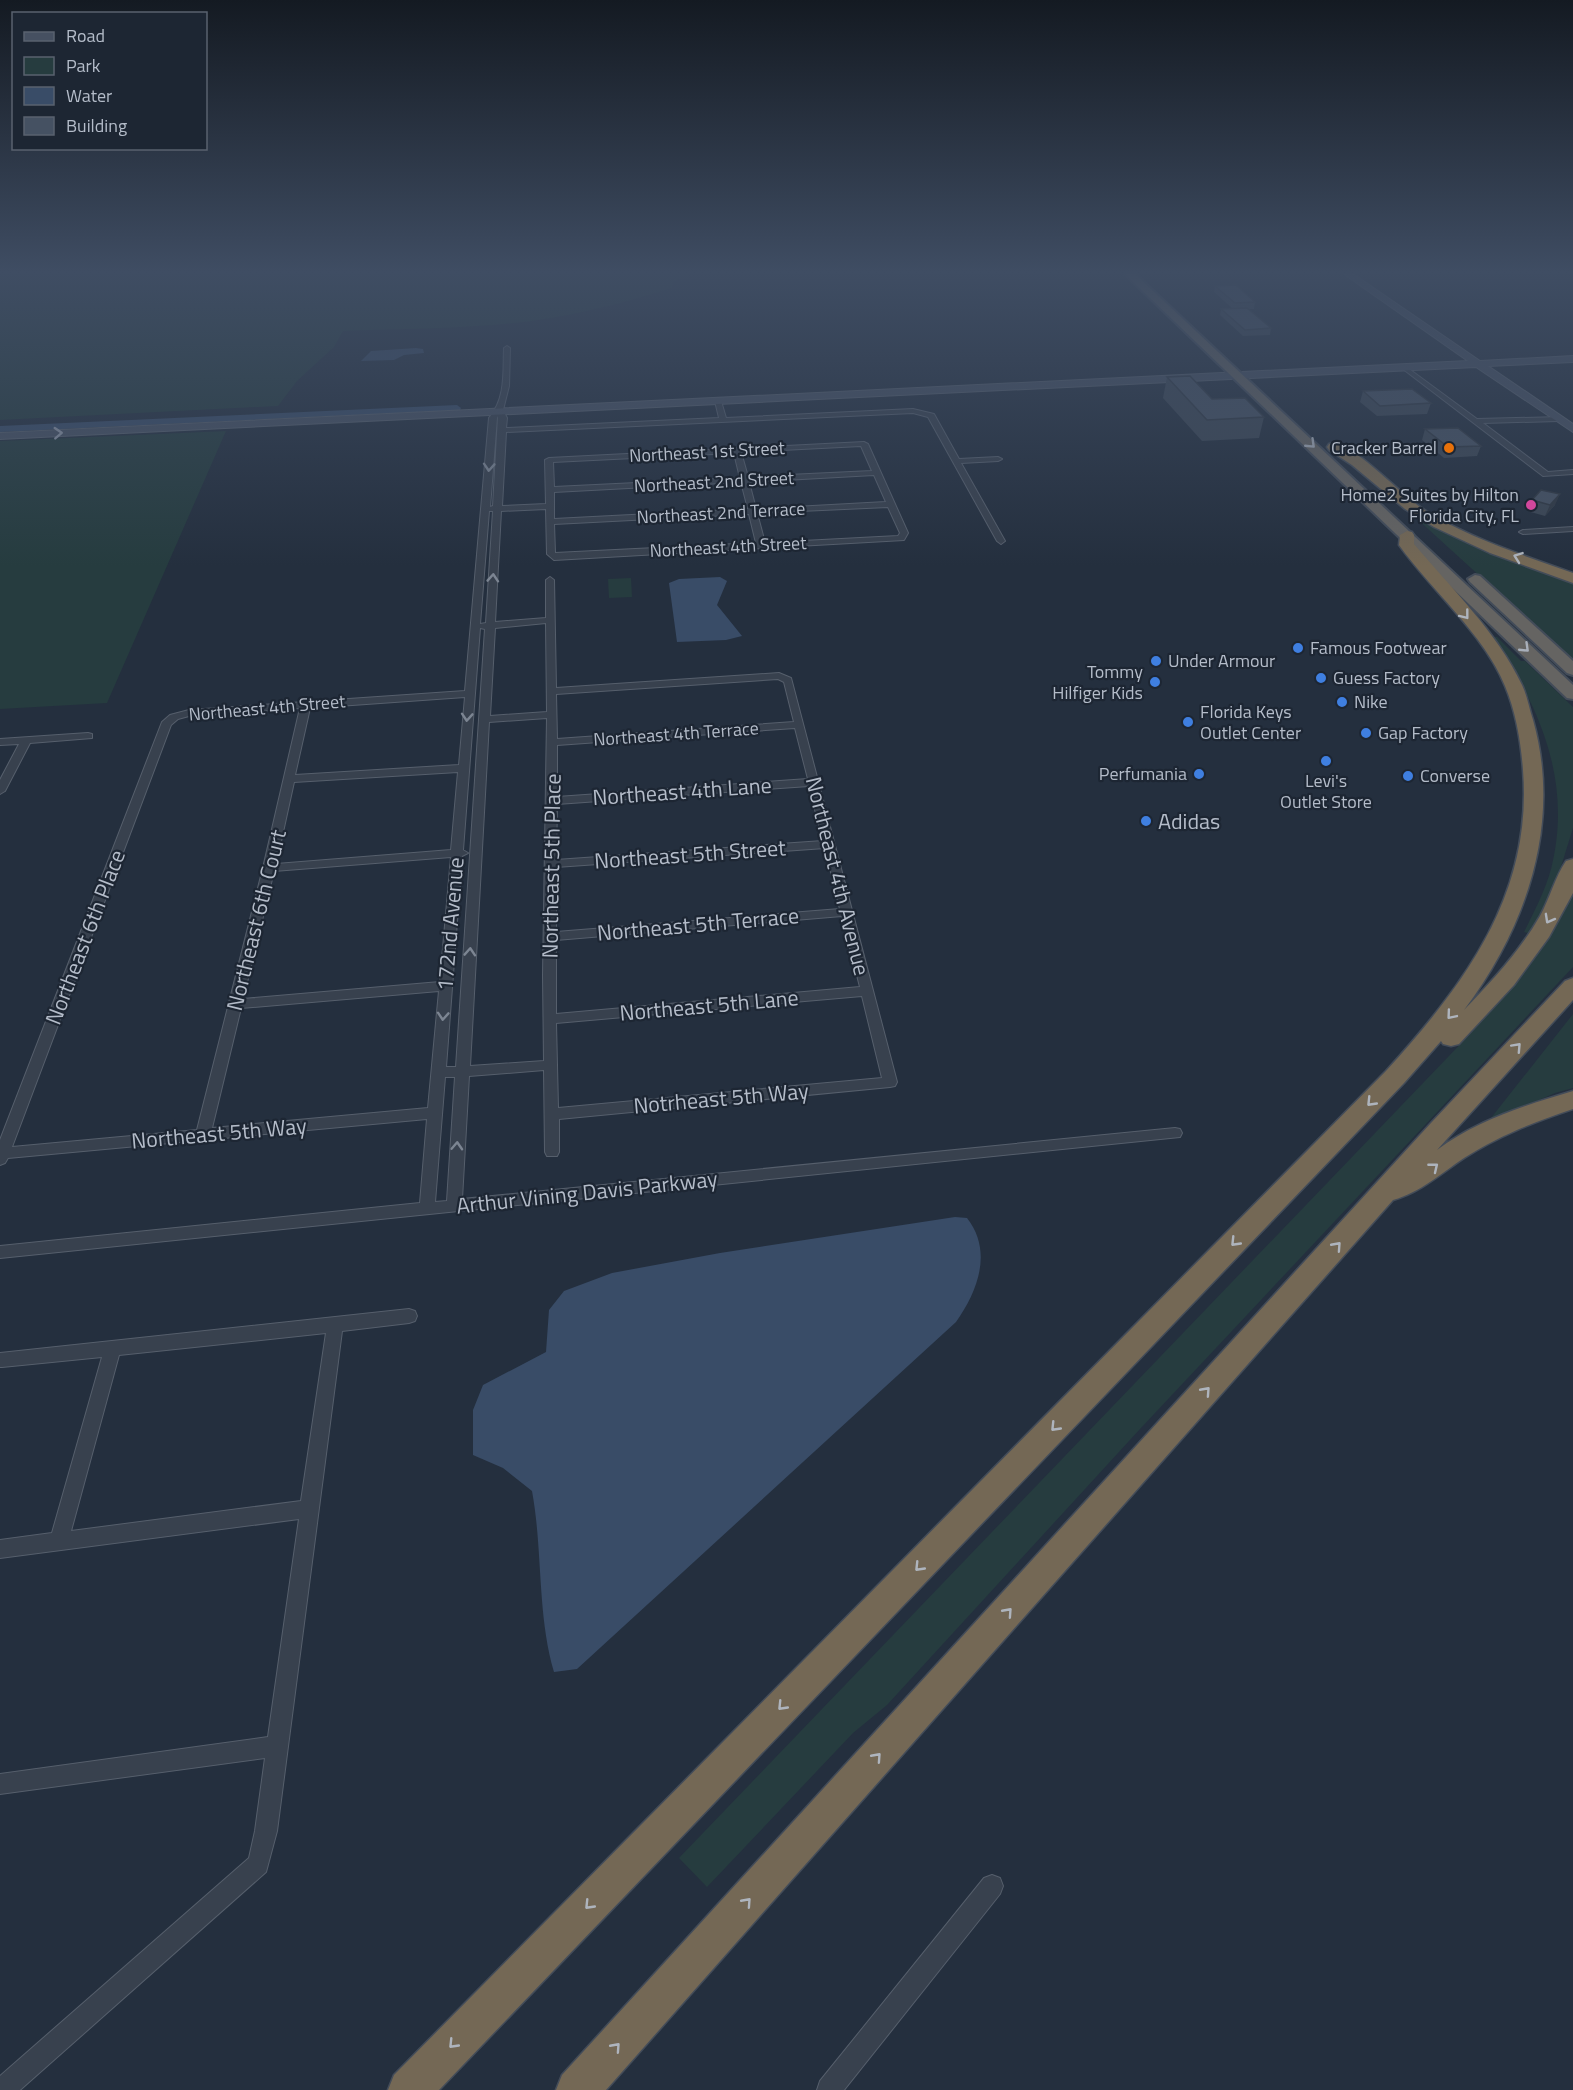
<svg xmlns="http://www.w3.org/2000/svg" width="1573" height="2090" font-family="'Titillium Web',sans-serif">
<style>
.green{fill:#263c3f}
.water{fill:#394c67}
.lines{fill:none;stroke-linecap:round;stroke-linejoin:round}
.canal{fill:#394c67;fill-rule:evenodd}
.minor-casing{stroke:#565f6c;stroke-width:2}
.secondary-casing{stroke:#565f6c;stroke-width:2}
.trunk-casing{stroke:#434c59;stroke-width:4}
.motorway-casing{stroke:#434c59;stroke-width:3}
.minor{fill:#38414e;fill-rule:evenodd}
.secondary{fill:#465061;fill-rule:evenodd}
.trunk{fill:#656462;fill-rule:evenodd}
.motorway{fill:#746855;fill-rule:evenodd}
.wall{fill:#3b4654}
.shaded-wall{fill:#303945}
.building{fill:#455162;stroke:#303945;stroke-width:1.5}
.oneway{stroke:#8e96a5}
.oneway2{stroke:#a8afba}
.oneway3{stroke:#7c8592}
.oneway4{stroke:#aeb4bd}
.food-dot{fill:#e8710a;stroke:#1d2633;stroke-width:2}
.hotel-dot{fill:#d1479c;stroke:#1d2633;stroke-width:2}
.shop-dot{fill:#3f7fe0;stroke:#1d2633;stroke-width:2}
.labels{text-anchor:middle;stroke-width:4.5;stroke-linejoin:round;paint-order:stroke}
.far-poi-label{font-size:18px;fill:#b4bcc9;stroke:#1d2633;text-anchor:start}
.far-street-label{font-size:18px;fill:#b4bcc9;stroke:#1d2633}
.street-label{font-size:22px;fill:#b4bcc9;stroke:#1d2633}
.poi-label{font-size:22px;fill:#b4bcc9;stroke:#1d2633;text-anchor:start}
</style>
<rect width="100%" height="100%" fill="#242f3e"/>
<path class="green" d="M0 274H690L674 281 672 288C615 306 553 321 493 325 443 329 393 329 343 331L334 347 297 381 278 406 0 420Z
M226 431 107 703 0 709V441Z
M1415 517H1421L1573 580V661Z
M631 578 632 597 609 598 608 579Z
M1493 637H1497L1521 661H1525L1573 707V828L1555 886 1531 934 1524 932C1534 912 1545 891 1551 869 1573 782 1540 708 1493 637Z
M1573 881V967L1140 1429 887 1705 853 1733 707 1887 679 1858 1472 1032 1521 972Z
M1573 1014V1088L1555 1093 1494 1120 1491 1118Z"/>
<path class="water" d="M416 348 423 349 424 353 404 355 394 360 361 361 371 351Z
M720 577 727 581 717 605 742 636 726 640 677 642 669 583 679 579Z
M955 1217 967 1218C993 1251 978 1291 956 1322L577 1669 554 1672C537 1614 543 1551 532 1491L503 1468 473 1455V1410L483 1385 546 1352 549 1310 564 1291 612 1273 720 1253Z"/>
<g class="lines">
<path class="canal" d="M457 405 461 408 460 410 0 432V426Z"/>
<g class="minor-casing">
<path id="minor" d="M507 346 510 348 509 386 503 410 507 418 506 428 719 418 715 401 718 399 721 401 726 418 913 409 934 414 959 459 998 457 1002 459 998 461 961 463 1005 541 1001 544 997 541 928 417 913 413 506 432 502 506 546 504 545 460 549 458 864 442 868 444 908 533 904 540 554 560 547 554 546 509 501 511 495 622 546 618V580L550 577 554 580 556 688 779 673 791 678 897 1082 895 1086 890 1087 559 1119V1152L557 1156H547L545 1152 544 1070 469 1076 462 1199 1175 1128 1180 1129 1182 1133 1180 1137 0 1258V1246L420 1203 427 1119 8 1158 5 1163 0 1165V1140L162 722 170 715 189 710 465 691 489 418C506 398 503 373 504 348ZM498 416 493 506 490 507 497 418ZM861 446 872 471 748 477 741 452ZM734 453 740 478 554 487 553 462ZM874 475 886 502 756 509 749 482ZM741 482 748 509 554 519V492ZM888 507 900 533 898 536 765 543 757 513ZM489 511H493L486 623 480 624ZM749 514 756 543 555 553 554 524ZM546 623 547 712 490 716 495 628ZM480 628 485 629 456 1067H446L462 856 468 853 463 850ZM778 679 784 682 794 722 557 739 556 694ZM465 697 459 765 295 775 310 708ZM300 708 263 868 197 1130 12 1147 171 725 178 719 189 716ZM547 718 543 975 544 1061 470 1066 489 722ZM795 728 808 779 557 797V745ZM458 772 451 850 276 864 294 782ZM809 786 823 841 556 860 557 804ZM825 848 840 909 556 932V867ZM451 857 440 982 243 999 274 871ZM842 916 860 987 556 1014V940ZM439 991 428 1108 212 1128 241 1008ZM862 996 882 1078 558 1108 556 1023ZM445 1077H455L447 1201 435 1202Z
M1405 366 1477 419 1561 417 1562 419 1558 421 1483 423 1548 472 1573 470V474L1543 476 1403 369Z
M1573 527V531L1523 534 1519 532 1523 530Z
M88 733 92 734V738L30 743 5 791 0 794V780L19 744 0 745V739Z
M409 1309 415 1311 417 1316 415 1321 409 1323 342 1331 277 1831 266 1872 20 2090H0V2076L249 1858 255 1831 265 1758 0 1794V1774L268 1737 299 1519 0 1558V1540L52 1533 102 1357 2 1367H0V1353ZM326 1333 301 1501 71 1531 119 1355Z
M992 1875 1000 1878 1003 1886 1000 1894 844 2090H817L820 2081 984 1878Z"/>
</g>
<g class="secondary-casing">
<path id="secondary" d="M1344 274H1353L1480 361 1573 356V362L1488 366 1573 424V432L1476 367 0 439V433L1468 361Z"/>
</g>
<g class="trunk-casing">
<path id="trunk" d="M1125 274H1135L1573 685V699L1567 698Z
M1475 575 1480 576 1573 661V675L1567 673 1470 582 1468 579Z"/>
</g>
<g class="motorway-casing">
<path id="motorway" d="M1334 443C1362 450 1399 494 1426 511 1471 539 1523 555 1573 573V583L1490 553 1434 527 1405 509 1352 465 1329 450 1327 447 1329 444Z
M1407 531 1412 532 1414 535V544C1451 588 1497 632 1522 685 1527 695 1529 708 1533 720 1562 823 1527 926 1464 1010 1492 981 1520 951 1540 916 1550 898 1555 877 1566 861L1573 859V893L1549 937 1514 985 1459 1044 1451 1046 1443 1044 1441 1041 1404 1083 439 2090H388L394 2075 1386 1071C1465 984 1533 894 1523 770 1521 743 1516 712 1505 686 1484 634 1431 590 1399 545L1400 535Z
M1573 978V1000L1437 1150C1477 1120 1526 1105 1573 1091V1109C1534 1122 1498 1136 1464 1158 1440 1174 1421 1192 1393 1200L606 2090H556L562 2075 1431 1123 1565 981Z"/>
</g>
<use href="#minor" class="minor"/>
<use href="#secondary" class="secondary"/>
<use href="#trunk" class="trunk"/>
<use href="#motorway" class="motorway"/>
</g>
<path class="wall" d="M1215 286 1255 302 1254 309H1248L1271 328 1270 335 1243 336 1220 315 1221 309 1232 308 1214 292Z
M1167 377 1212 399 1264 417 1259 438 1202 441 1163 398Z
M1363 391 1431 403 1427 414 1377 416 1360 402Z
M1425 429 1481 446 1477 456 1444 458 1422 440Z
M1532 500 1555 505 1545 516 1527 511Z"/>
<path class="shaded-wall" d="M1560 494 1555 505 1545 516 1550 505Z"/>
<path class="building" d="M1236 285 1255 302 1235 303 1215 286Z
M1247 308 1271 328 1245 330 1221 309Z
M1190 376 1212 399 1245 398 1264 417 1207 420 1167 377Z
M1412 389 1431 403 1380 406 1363 391Z
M1458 428 1481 446 1448 447 1425 429Z
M1541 490 1560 494 1550 505 1532 500Z"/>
<defs><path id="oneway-chevron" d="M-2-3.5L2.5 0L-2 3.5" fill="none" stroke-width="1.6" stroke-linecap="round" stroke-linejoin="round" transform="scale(1.5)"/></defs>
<use class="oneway" href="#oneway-chevron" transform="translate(58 433) rotate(-3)"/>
<g class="oneway2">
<use href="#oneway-chevron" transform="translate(1311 444) rotate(44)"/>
<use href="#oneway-chevron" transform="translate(1525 648) rotate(44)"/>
</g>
<g class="oneway3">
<use href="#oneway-chevron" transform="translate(489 467) rotate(94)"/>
<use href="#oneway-chevron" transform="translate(493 578) rotate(-86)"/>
<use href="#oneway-chevron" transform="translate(467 717) rotate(94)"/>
<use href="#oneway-chevron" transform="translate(470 952) rotate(-86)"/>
<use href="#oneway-chevron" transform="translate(443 1016) rotate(94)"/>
<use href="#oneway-chevron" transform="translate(457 1146) rotate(-87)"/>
</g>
<g class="oneway4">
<use href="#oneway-chevron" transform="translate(1518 557) rotate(-160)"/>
<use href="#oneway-chevron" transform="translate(1465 615) rotate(52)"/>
<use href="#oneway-chevron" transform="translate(1549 919) rotate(119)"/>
<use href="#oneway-chevron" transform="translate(1451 1015) rotate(130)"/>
<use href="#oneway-chevron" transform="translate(1517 1047) rotate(-47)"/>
<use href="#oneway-chevron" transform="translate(1371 1102) rotate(134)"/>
<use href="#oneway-chevron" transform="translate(1434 1167) rotate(-39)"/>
<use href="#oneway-chevron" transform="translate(1235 1242) rotate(134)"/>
<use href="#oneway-chevron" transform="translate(1337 1246) rotate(-48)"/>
<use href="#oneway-chevron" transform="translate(1206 1391) rotate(-48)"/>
<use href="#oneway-chevron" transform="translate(1055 1427) rotate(134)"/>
<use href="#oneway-chevron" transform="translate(919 1567) rotate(134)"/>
<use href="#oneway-chevron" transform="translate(1008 1612) rotate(-48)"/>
<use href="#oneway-chevron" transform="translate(782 1706) rotate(134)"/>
<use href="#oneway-chevron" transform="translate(877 1757) rotate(-48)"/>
<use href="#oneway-chevron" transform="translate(747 1902) rotate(-48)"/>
<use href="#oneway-chevron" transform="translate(589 1905) rotate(134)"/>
<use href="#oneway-chevron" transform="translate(453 2044) rotate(134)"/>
<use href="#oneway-chevron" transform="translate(616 2047) rotate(-48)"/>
</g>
<linearGradient id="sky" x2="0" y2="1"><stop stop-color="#141a22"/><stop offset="0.48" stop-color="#3f4d63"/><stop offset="1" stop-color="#3f4d63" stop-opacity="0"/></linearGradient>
<rect width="1573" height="566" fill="url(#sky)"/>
<circle class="food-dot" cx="1449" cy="448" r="6"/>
<circle class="hotel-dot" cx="1531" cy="505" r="6"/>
<g class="shop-dot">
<circle cx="1298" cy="648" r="6"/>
<circle cx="1156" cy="661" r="6"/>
<circle cx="1321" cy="678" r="6"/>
<circle cx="1155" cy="682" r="6"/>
<circle cx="1342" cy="702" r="6"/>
<circle cx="1188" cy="722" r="6"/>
<circle cx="1366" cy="733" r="6"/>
<circle cx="1326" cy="761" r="6"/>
<circle cx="1199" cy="774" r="6"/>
<circle cx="1408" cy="776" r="6"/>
<circle cx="1146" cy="821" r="6"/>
</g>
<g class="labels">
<g class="far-poi-label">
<text x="1437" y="454" text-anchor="end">Cracker Barrel</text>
<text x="1519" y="501" text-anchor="end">Home2 Suites by Hilton<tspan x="1519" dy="21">Florida City, FL</tspan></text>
<text x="1310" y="654">Famous Footwear</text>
<text x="1168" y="667">Under Armour</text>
<text x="1143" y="678" text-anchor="end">Tommy<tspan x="1143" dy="21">Hilfiger Kids</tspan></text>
<text x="1333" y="684">Guess Factory</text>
<text x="1354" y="708">Nike</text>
<text x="1200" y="718">Florida Keys<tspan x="1200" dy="21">Outlet Center</tspan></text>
<text x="1378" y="739">Gap Factory</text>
<text x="1187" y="780" text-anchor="end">Perfumania</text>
<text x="1420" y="782">Converse</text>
<text x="1326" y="787" text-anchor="middle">Levi's<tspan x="1326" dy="21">Outlet Store</tspan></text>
</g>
<g class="far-street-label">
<text transform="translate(707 452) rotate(-3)" y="6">Northeast 1st Street</text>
<text transform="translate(714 482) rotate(-3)" y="6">Northeast 2nd Street</text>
<text transform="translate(721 513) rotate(-3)" y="6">Northeast 2nd Terrace</text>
<text transform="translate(728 547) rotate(-3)" y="6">Northeast 4th Street</text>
<text transform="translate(267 708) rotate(-5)" y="6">Northeast 4th Street</text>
<text transform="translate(676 734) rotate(-4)" y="6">Northeast 4th Terrace</text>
</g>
<g class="street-label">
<text transform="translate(682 791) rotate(-4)" y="8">Northeast 4th Lane</text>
<text transform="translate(690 854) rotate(-4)" y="8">Northeast 5th Street</text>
<text transform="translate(551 866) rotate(-89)" y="8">Northeast 5th Place</text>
<text transform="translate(838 876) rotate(76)" y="8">Northeast 4th Avenue</text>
<text transform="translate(256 920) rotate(-76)" y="8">Northeast 6th Court</text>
<text transform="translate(450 924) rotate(-85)" y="8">172nd Avenue</text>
<text transform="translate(698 924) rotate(-5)" y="8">Northeast 5th Terrace</text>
<text transform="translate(85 937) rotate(-69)" y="8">Northeast 6th Place</text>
<text transform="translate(709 1005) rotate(-5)" y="8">Northeast 5th Lane</text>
<text transform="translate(721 1098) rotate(-5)" y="8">Notrheast 5th Way</text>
<text transform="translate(219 1133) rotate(-5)" y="8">Northeast 5th Way</text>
<text transform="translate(587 1192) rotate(-6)" y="8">Arthur Vining Davis Parkway</text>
</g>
<g class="poi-label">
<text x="1158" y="829">Adidas</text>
</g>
</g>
<rect x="12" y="12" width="195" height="138" fill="#1d2633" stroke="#59626f" stroke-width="1.5"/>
<rect x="24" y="32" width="30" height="9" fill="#465061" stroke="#59626f" stroke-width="1.5"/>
<text x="66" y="42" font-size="18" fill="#b4bcc9">Road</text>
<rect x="24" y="57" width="30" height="18" fill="#263c3f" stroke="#59626f" stroke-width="1.5"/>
<text x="66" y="72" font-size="18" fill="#b4bcc9">Park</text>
<rect x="24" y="87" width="30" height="18" fill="#394c67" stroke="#59626f" stroke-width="1.5"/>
<text x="66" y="102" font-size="18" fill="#b4bcc9">Water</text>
<rect x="24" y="117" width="30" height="18" fill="#455162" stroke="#59626f" stroke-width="1.5"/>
<text x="66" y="132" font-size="18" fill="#b4bcc9">Building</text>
</svg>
